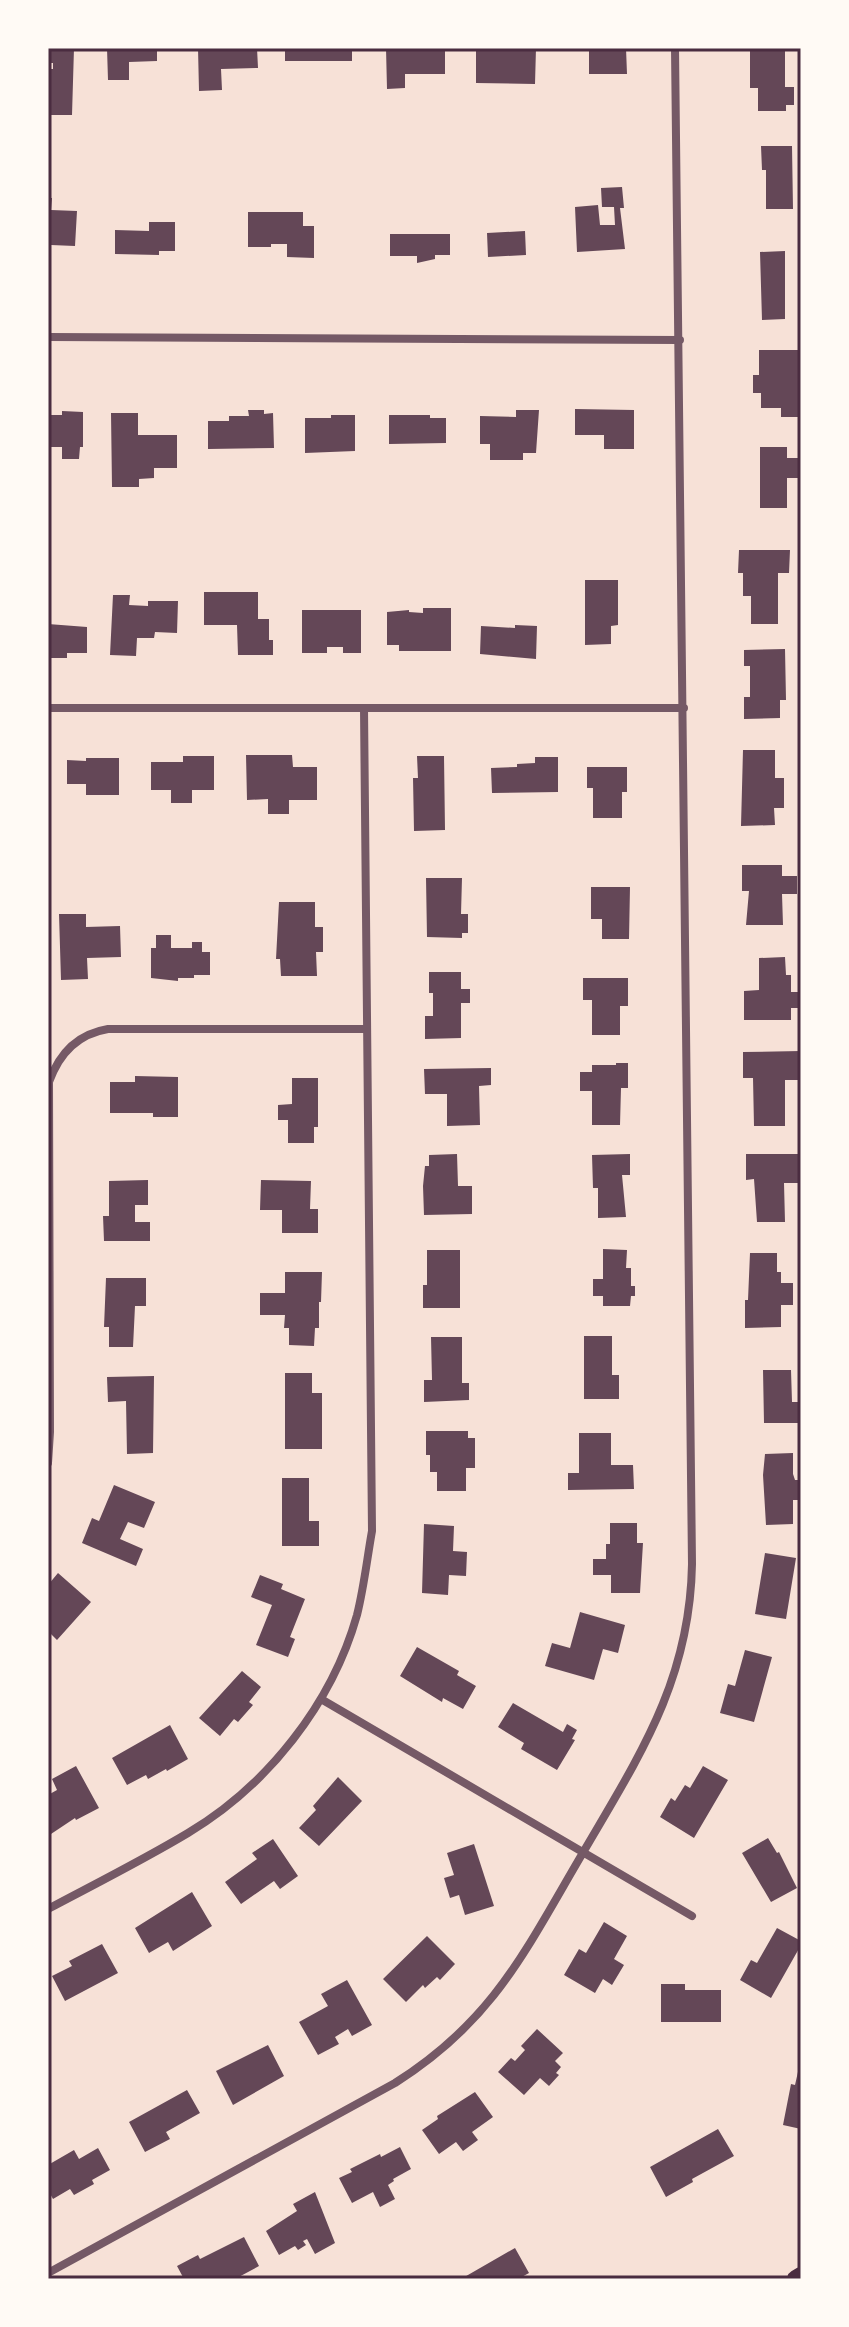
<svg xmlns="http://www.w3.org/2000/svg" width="849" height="2327" font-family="'Varela Round',sans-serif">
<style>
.building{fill:#644757}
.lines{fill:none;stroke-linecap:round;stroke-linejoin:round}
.minor{stroke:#755966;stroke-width:8}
.primary{stroke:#4a2c40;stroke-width:18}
.neatline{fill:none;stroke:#4a2c40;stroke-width:3}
</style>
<rect width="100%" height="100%" fill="#f7e1d7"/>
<path class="building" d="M48 48H74L72 115H49V69H53V63H48Z
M107 48H157V61L129 62V80H108Z
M198 48H257L258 68 221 69 222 90 199 91Z
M285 48H352V61H285Z
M386 48H445V74H405V88L387 89Z
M476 48H502V51H513V48H536L535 84 476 83Z
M589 48H626L627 74H589Z
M750 49H785V87H794V105H786V111H758V88H750Z
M761 146H792L793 209H766V170H762Z
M622 187 624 208H620L625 249 577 252 575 207 598 205 600 225H615L614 207H602L601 188Z
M48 198H52L51 210 77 211 75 246 51 245 50 257H48Z
M248 212H303V226H314V258L287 257V244H271V247H248Z
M149 222H175V251H159V255L115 254V230L149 231Z
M525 231 526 255 488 257 487 233Z
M390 234H450V255H435V259L417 263V256H390Z
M785 251V319L762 320 760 252Z
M759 350H801V417H781V408H761V393H753V375H759Z
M575 409 634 410V449H604V435H575Z
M248 410H264V414L273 413 274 448 208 449V421H229V416H249Z
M516 410H539L536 453H523V460H490V444H480V416L516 417Z
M62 411 83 412V447H80L79 459H62V447H48V415H62Z
M111 413H138V435H177V468H154V478L139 479V487H112Z
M331 415H355V451L305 453V418H331Z
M389 415H430V418H446V443L389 444Z
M760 447H787V458H798V460H801V478H787V508H760Z
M739 550H790L789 573H778V624H751V596H743V573H738Z
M585 580H618V625L611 626V644L585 645Z
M204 592H258V619H269V640H273V655H238L237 625H204Z
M113 595H130L129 605 148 606V601H178L177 633 155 632 154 638H137L136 656 110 655Z
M423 608H451V651H399V645H387V612L409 610V612L423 613Z
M302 610H361V653H343V647H327V653H302Z
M48 624 87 627V653H67V658H48Z
M515 625 537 626 536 659 480 654 481 626 515 628Z
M785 649 786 700H780V718L744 719V697H750V666H744V650Z
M743 750H775V778H784V808H774L775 825 741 826Z
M246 755H292L293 767H317V800H289V814H268V799L247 800Z
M183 756H214V790H192V803H171V790H151V762H183Z
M417 756H444L445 830 414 831 413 778H418Z
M535 757H558V792L492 793 491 768 517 767V764L535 763Z
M86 758H119V795H86V784H67V760L86 761Z
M587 767H627V792H622V818H593V788H587Z
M742 865H782V876H797V894H782L783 925H746L749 891H742Z
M426 878H462L461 914H468V933H462V938L427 937Z
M591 887H630L629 939H602V919H591Z
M279 902H315V927H323V952H316L317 976H281L280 959H276Z
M59 914H86V927L120 926 121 957 87 958 88 979 61 980Z
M156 935H171V948H192V942H202V952H210V975H194V978H178V981L151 978V948H156Z
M785 957 786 975H791V992H798V1008H791V1020H744V991L759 990V958Z
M429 972H461V989H470V1003H461V1038L425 1039V1016H433V993H429Z
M583 978H628V1006H620V1035H592V1000H583Z
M801 1051V1080H785V1126H754L753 1078H743V1052Z
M616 1063H628V1088H621L620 1125H592V1091H580V1072H592V1065H616Z
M491 1068V1085L479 1086 480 1125 447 1126V1094H425L424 1069Z
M135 1076 178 1077V1117H153V1113H110V1082H135Z
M292 1078H318V1127H314V1143H288V1120H278V1105L292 1104Z
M457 1154 458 1186H472V1214L424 1215 423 1186 425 1166H429V1155Z
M630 1154V1175H622L626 1217 598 1218V1188H593L592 1155Z
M746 1154H800V1183H784L785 1222H757L754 1179 746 1180Z
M148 1180V1205H135V1222H150V1241H104L103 1216H109V1181Z
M261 1180 311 1181 310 1209H318V1233H282V1210H260Z
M603 1249 627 1250 626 1268H631V1286H635V1296H631L630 1306H603V1296H593V1279H603Z
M427 1250H460V1308H423V1285H427Z
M750 1253H777V1272H781V1283H793V1305H781V1327L745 1328V1300H748Z
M285 1272H322L321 1302H319V1328H315L314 1346 289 1345V1328H284L285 1315H260V1293H285Z
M106 1278H146V1306H135L133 1347H109V1327H104Z
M584 1336H612V1375H619V1399H584Z
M431 1337H462V1383H469V1400L424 1402V1380H432Z
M763 1370H791L792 1402H801V1423H764Z
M285 1373H312V1393H322V1449H285Z
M154 1376 153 1453 127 1454 126 1401 108 1402 107 1377Z
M426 1431H468V1438H475V1468H466V1491H437V1472H430V1455H426Z
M579 1433H611V1465H633L634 1489 568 1490V1473H579Z
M793 1453V1474L795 1480H801V1500H793V1524L766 1525 763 1475 765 1454Z
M282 1478H309V1521H319V1546H282Z
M114 1485 155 1502 144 1528 128 1522 120 1539 143 1549 136 1566 82 1543 92 1518 99 1521Z
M610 1523H637V1543H643L640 1593H611V1575H593V1559H606V1544H610Z
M424 1524 454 1526 453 1551 467 1552 466 1576 449 1575 448 1595 422 1593Z
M765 1553 796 1558 786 1619 755 1614Z
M58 1573 91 1602 57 1640 48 1631V1585Z
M260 1575 283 1584 281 1589 305 1599 290 1637 295 1639 288 1657 256 1645 272 1605 251 1597Z
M580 1612 625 1625 618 1653 603 1649 594 1680 545 1666 552 1643 570 1648Z
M417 1647 459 1671 457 1675 476 1686 463 1709 443 1698 442 1702 400 1676Z
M745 1650 772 1657 754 1722 720 1713 728 1684 735 1686Z
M242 1671 261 1687 249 1702 253 1705 238 1722 234 1719 220 1736 199 1718Z
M513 1703 563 1732 567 1724 577 1730 572 1739 575 1740 557 1770 521 1749 524 1743 498 1727Z
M170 1725 188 1759 167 1771 166 1769 148 1779 146 1775 127 1785 112 1758Z
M76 1766 99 1808 76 1820 75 1818 48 1836V1795L57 1790 52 1779Z
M703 1766 728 1780 694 1838 660 1817 671 1798 675 1801 685 1785 690 1788Z
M338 1777 362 1801 319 1846 299 1828 316 1810 313 1806Z
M768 1838 777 1853 779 1852 797 1888 771 1902 742 1853Z
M273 1839 298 1876 280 1889 274 1881 241 1904 225 1882 257 1859 252 1853Z
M474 1844 494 1906 465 1915 459 1895 450 1898 444 1878 454 1875 447 1853Z
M192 1892 212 1926 173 1951 168 1942 149 1953 135 1928Z
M604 1922 627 1936 614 1959 624 1965 612 1985 603 1979 595 1993 564 1975 579 1949 586 1953Z
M777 1928 801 1941V1945L771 1998 740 1980 751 1960 757 1963Z
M427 1936 455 1964 440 1980 437 1977 425 1988 423 1985 406 2002 383 1979Z
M102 1944 118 1973 65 2001 52 1976 72 1966 69 1961Z
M347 1980 372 2025 352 2036 348 2029 335 2037 339 2044 318 2055 299 2022 328 2006 321 1994Z
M661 1984H685V1990H721V2022H661Z
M537 2029 563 2053 555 2061 561 2067 556 2073 559 2075 549 2086 540 2078 524 2095 498 2072 511 2058 515 2061 525 2050 521 2046Z
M268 2045 284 2076 233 2105 216 2071Z
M800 2063H801V2129L783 2125 791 2084 795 2085Z
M187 2090 200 2113 166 2132 170 2139 145 2152 129 2122Z
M475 2092 493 2117 472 2132 478 2140 463 2151 456 2142 439 2154 422 2130 438 2119 437 2116Z
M718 2129 734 2156 692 2179 693 2182 666 2197 650 2167Z
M400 2147 411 2169 393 2179 394 2181 388 2185 395 2199 380 2207 373 2192 352 2203 339 2178 352 2172 350 2169 380 2154 381 2157Z
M98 2148 110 2170 92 2180 94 2184 74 2195 70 2189 53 2199 48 2190V2165L74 2150 79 2159Z
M315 2192 335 2243 315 2254 307 2239 303 2241 306 2245 298 2250 295 2246 279 2255 266 2231 297 2211 293 2204Z
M244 2237 259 2266 235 2279H184L177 2266 198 2255 200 2259Z
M515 2248 529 2273 518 2279H461Z"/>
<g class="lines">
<path class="minor" d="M48 337 680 340
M48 708H684
M48 1463 50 1432 49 1082C59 1054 77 1034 108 1029H367
M321 1699 692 1916
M48 1909C95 1884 143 1860 188 1833 267 1786 332 1704 357 1615 364 1587 367 1559 372 1531L364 708
M48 2273 395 2083C493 2021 524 1953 581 1856 638 1758 690 1682 692 1564L675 48"/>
<path class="primary" d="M796 2279 801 2276"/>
</g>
<rect width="849" height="2327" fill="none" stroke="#fffaf5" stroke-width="100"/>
<rect x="50" y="50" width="749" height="2227" class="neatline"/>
</svg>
